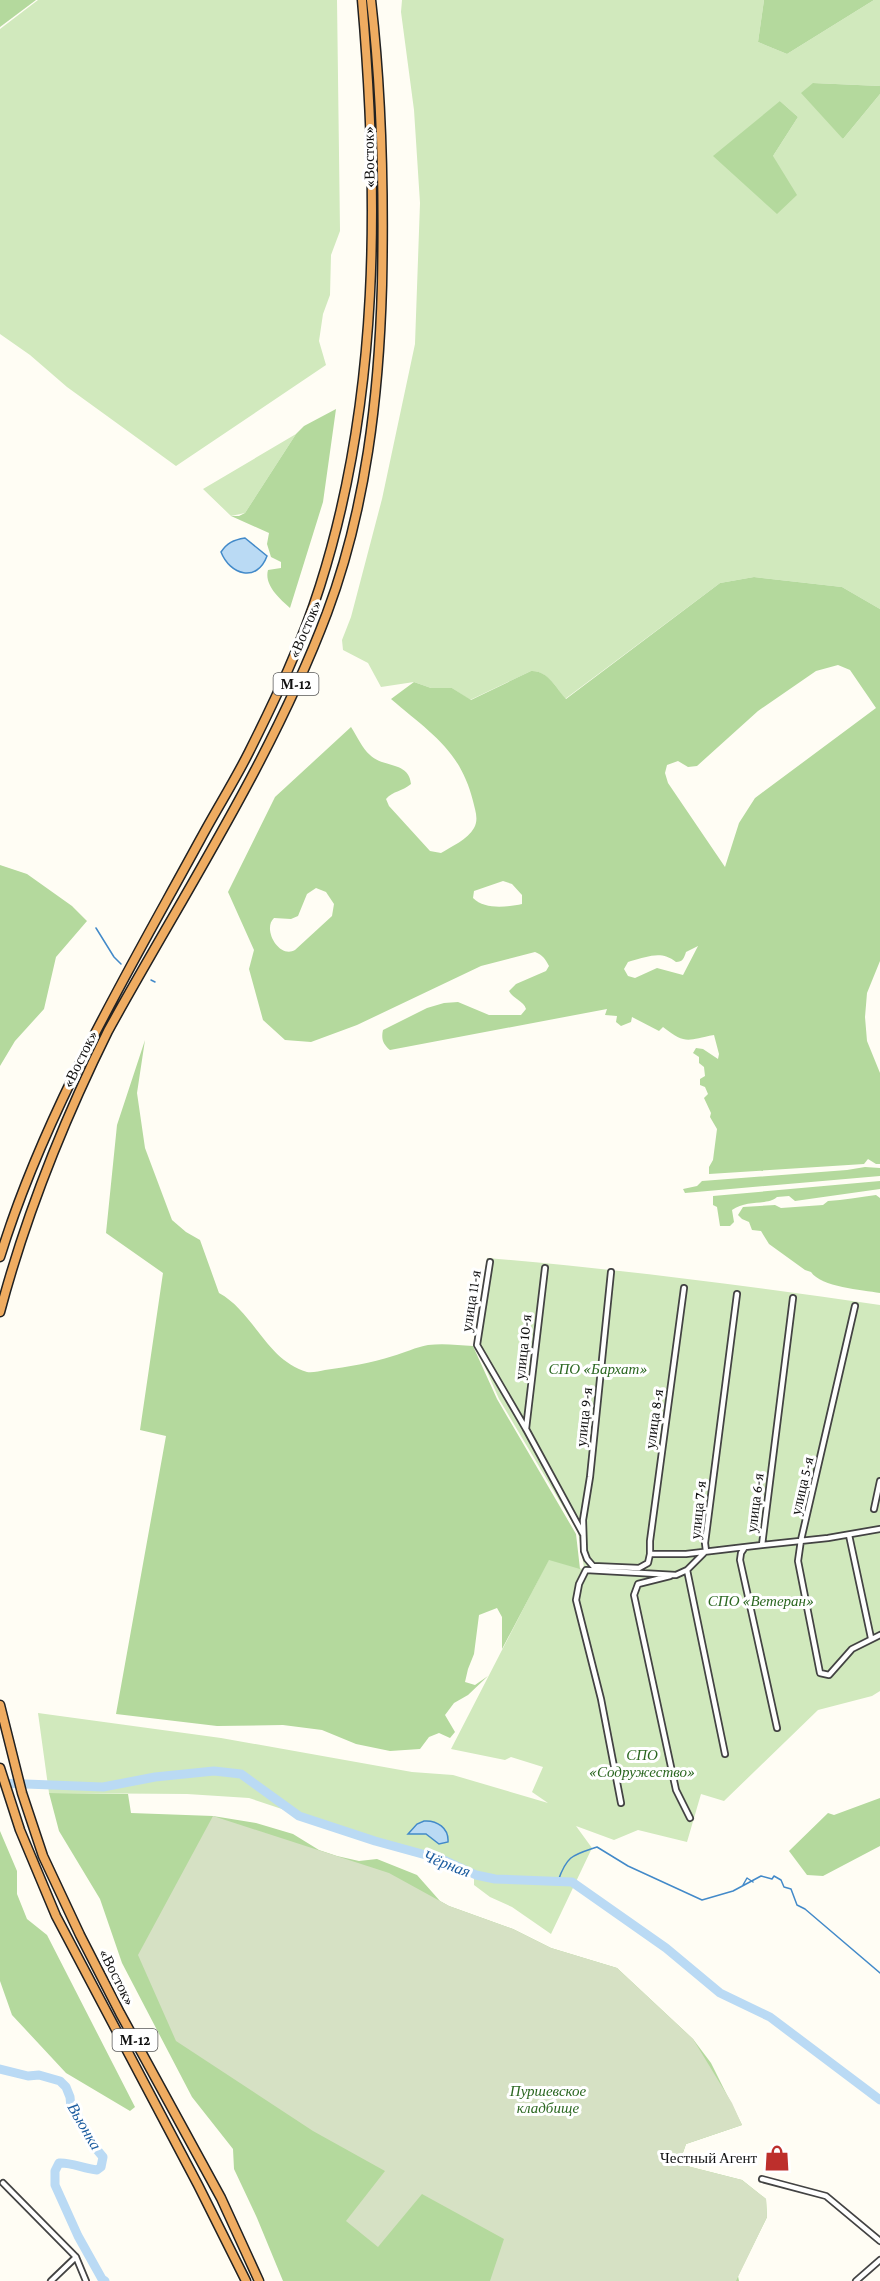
<svg xmlns="http://www.w3.org/2000/svg" width="880" height="2281" font-family="'Crimson Pro',serif">
<style>
.green{fill:#d1e9bd;fill-rule:evenodd}
.forest{fill:#b4d99d;fill-rule:evenodd}
.cemetery{fill:#d6e1c4}
.water{fill:#badaf4;stroke:#438ac9;stroke-width:1.5}
.lines{fill:none;stroke-linecap:round;stroke-linejoin:round}
.stream{stroke:#438ac9;stroke-width:1.5}
.river{stroke:#badaf4;stroke-width:9}
.street-casing{stroke:#434343;stroke-width:8}
.highway-casing{stroke:#212121;stroke-width:11}
.street{stroke:#fff;stroke-width:4.5}
.highway{stroke:#efac61;stroke-width:8}
.labels{text-anchor:middle;stroke-width:6;stroke-linejoin:round;paint-order:stroke}
.shield{fill:#fff;stroke:#585858;stroke-width:1.5}
.shield-label{font-size:14px;font-weight:bold;fill:#101010}
.street-label{font-size:15px;fill:#101010;stroke:#fff}
.park-label{font-size:15px;font-style:italic;fill:#2b6721;stroke:#fff}
.poi-label{font-size:15px;fill:#101010;stroke:#fff;text-anchor:end}
.water-label{font-size:16px;font-style:italic;fill:#1c5c9f;stroke:#fff}
</style>
<rect width="100%" height="100%" fill="#fffdf4"/>
<path class="green" d="M38 0H337L340 231 331 255 330 295 323 314 319 341 326 365 176 466 67 387 30 355 0 334V29Z
M402 0H764L758 42 787 54 874 0H880V86L813 83 843 139 880 94V609L842 587 754 577 720 583 565 699C557 688 547 670 531 671L470 700 452 688H431L414 682 381 687 368 663 343 650 342 640 351 617 382 499 415 344 420 203 414 110 401 12ZM780 101 798 117 773 156Z
M296 434 245 513 231 516 203 489Z
M487 1258C619 1269 749 1286 880 1305V1691L872 1696 818 1710 724 1801 701 1794 687 1842 638 1830 614 1840 576 1826 592 1848 551 1934 512 1907 490 1897 474 1885V1874L414 1850 368 1840 330 1825 249 1798 187 1794 49 1793 38 1713 221 1738 412 1772 453 1775 548 1803 532 1792 543 1767 511 1757 505 1760 451 1749 549 1559 586 1570 587 1568 584 1567 578 1532 499 1399 474 1342Z"/>
<path class="forest" d="M0 0H36L0 27Z
M764 0H874L787 54 758 42Z
M813 83 880 86V94L843 139 801 93Z
M780 101 798 117 773 156 797 195 777 214 713 156Z
M336 409 323 502 290 608C279 598 264 585 268 570L281 568V562L271 557 267 544 269 533 231 516H239L245 513 296 434 304 426Z
M754 577 842 587 880 609V961L867 993 865 1017 867 1041 880 1073V1164H876L868 1159 864 1164 709 1174V1167L713 1160 717 1129 710 1117 711 1113 704 1098 708 1094 705 1087 700 1085V1079L705 1076 704 1067 699 1063V1057L693 1053 696 1048 703 1049 718 1059 719 1054 714 1035C687 1040 686 1045 663 1027L659 1031 632 1017 631 1022 621 1026 616 1022 617 1016 605 1015 607 1009 390 1050C383 1044 381 1039 383 1030L427 1008 444 1003 458 1002 489 1015H521L526 1009C524 1001 513 999 509 991L516 984 546 971 549 966C545 959 543 955 535 952L481 966 357 1025 311 1042 285 1040 263 1020 249 969 254 950 228 892 275 797 351 727C357 736 362 748 370 755 383 768 409 761 411 784 403 791 393 791 386 799L389 806 430 851 441 853C451 847 468 839 474 828 479 819 475 810 473 801 460 749 429 732 391 699L414 682 431 688H452L471 700 531 671C548 670 556 688 566 699L720 583ZM838 665 850 670 876 708 755 798 739 823 725 867 668 783 665 773 667 765 678 761 688 767 697 766 758 711 816 671ZM503 881 512 884 522 895V904C507 907 485 910 473 898L474 891ZM316 888 326 892 334 904 332 916 295 950C279 959 262 929 274 918L291 919 298 916 307 894ZM698 946 683 975 657 968 635 978 628 976 624 969 628 962 631 961C648 957 661 950 676 962 683 962 684 958 686 952Z
M0 865 27 874 72 906 87 921 56 957 44 1009 15 1041 0 1066Z
M145 1040 137 1093 145 1148 172 1220 186 1232 200 1240 219 1293C254 1312 266 1360 307 1372 312 1373 320 1371 325 1370 348 1367 371 1363 393 1356 404 1353 416 1347 428 1345 443 1343 458 1345 473 1346L497 1399 576 1534 580 1569 549 1560 502 1649V1617L497 1608 479 1615 474 1654 468 1669 465 1682 475 1685 488 1676 468 1695 454 1703 445 1715 455 1732 450 1738 439 1733 429 1737 420 1749 390 1751 356 1744 322 1730 283 1725 217 1726 116 1714 166 1436 140 1430 163 1273 106 1233 117 1125Z
M865 1167 880 1168V1176L685 1193 683 1189 697 1186 702 1181 847 1170Z
M880 1181V1189L795 1201 789 1196 777 1197C767 1206 747 1199 732 1210L734 1222 730 1226H720L717 1207 713 1205V1196Z
M876 1195 880 1198V1293C862 1290 821 1287 811 1272L805 1270 769 1244 761 1231 752 1230 749 1222 742 1219 738 1215 743 1207 775 1205 781 1208 823 1205 828 1201C844 1200 859 1197 876 1195Z
M49 1793 128 1794 131 1813 213 1816 256 1823 293 1834 319 1850 337 1856 359 1861 377 1859 417 1875 440 1901 449 1906 513 1929 551 1948 617 1968 693 2039 711 2063 742 2125 686 2144 679 2164 742 2180 766 2199 767 2217 738 2276 739 2281H283L257 2218 234 2169 233 2149 192 2097 122 1963 100 1899 59 1831Z
M880 1798V1846L823 1876 807 1875 789 1851 828 1813 834 1815Z
M0 1831 17 1871V1894L27 1919 47 1935 135 2107 130 2111 66 2073 12 2015 0 1981Z"/>
<path class="cemetery" d="M213 1816 389 1873 449 1906 513 1929 551 1948 617 1968 693 2039 732 2103 742 2125 686 2144 679 2164 742 2180 766 2199 767 2217 736 2281H490L504 2239 422 2194 378 2247 346 2221 385 2171 313 2131 176 2041 138 1955Z"/>
<path class="water" d="M245 538 267 556C257 583 230 575 221 552 227 543 233 540 245 538Z
M424 1821C437 1820 449 1828 448 1842L439 1844 426 1834H408L417 1824Z"/>
<g class="lines">
<path class="stream" d="M96 928 114 957 121 964
M151 980 155 982
M558 1881C567 1855 573 1855 597 1847L628 1866 702 1900 733 1891 761 1876 772 1879 774 1876 781 1880 784 1887 791 1889 797 1905 805 1909 880 1973
M743 1885 747 1878 753 1882"/>
<path class="river" d="M0 1783 103 1787 155 1777 214 1771 241 1774 299 1816 375 1841 444 1860 476 1875 495 1879 572 1882 666 1948 720 1993 770 2017 880 2100
M0 2069 28 2076 39 2075 60 2081 66 2087 70 2097 71 2107 78 2115 88 2139 103 2157 101 2167 97 2170C84 2169 71 2162 59 2163L55 2171V2185L78 2236 102 2279 105 2281"/>
<g class="street-casing">
<path id="street" d="M490 1262 477 1345 526 1429 583 1534
M611 1272 590 1477 583 1520 584 1551 587 1559 593 1566 639 1568 648 1563 650 1554H686L745 1547
M855 1306 801 1540 798 1561 820 1673 829 1675 852 1649 880 1635
M526 1429 545 1268
M874 1509 880 1481
M849 1535 871 1638
M762 1545 828 1538 880 1529
M650 1554V1541L684 1288
M670 1576 638 1584 634 1595 676 1790 690 1818
M777 1728 740 1560 741 1553 745 1547 762 1545 793 1298
M725 1754 687 1570 706 1551 705 1543 737 1294
M621 1803 601 1699 576 1600 579 1584 586 1570 676 1575 687 1570
M762 2179 826 2196 880 2241
M3 2183 76 2257 51 2281
M76 2257 86 2281
M856 2281 880 2260"/>
</g>
<g class="highway-casing">
<path id="highway" d="M0 1257C45 1111 127 974 200 840 216 810 234 782 249 752 276 698 302 643 320 586 380 397 379 195 362 0
M0 1312C26 1214 63 1122 108 1031 183 895 272 759 327 613 366 509 379 395 382 285 384 189 382 95 371 0
M0 1705 22 1793 43 1856 80 1935 120 2013 221 2198 259 2281
M0 1768 20 1830 56 1916 198 2185 246 2281"/>
</g>
<use href="#street" class="street"/>
<use href="#highway" class="highway"/>
</g>
<defs>
<g id="shop-bare" transform="scale(2.07)"><path d="M-5-2.5h2.3a2.7 3.5 0 0 1 5.4 0H5L5.5 6h-11ZM-1.5-2.5h3a1.5 2.3 0 0 0-3 0Z" fill="#bd2f2c" stroke="#fff" stroke-width="2.5" paint-order="stroke"/></g>
</defs>
<g fill-rule="evenodd">
<use href="#shop-bare" x="777" y="2158"/>
</g>
<g class="labels">
<g class="shield">
<rect x="273.5" y="673" width="45" height="22" rx="4.5"/>
<rect x="112.5" y="2029" width="45" height="22" rx="4.5"/>
</g>
<g class="shield-label">
<text x="296" y="689">М-12</text>
<text x="135" y="2045">М-12</text>
</g>
<g class="street-label">
<text transform="translate(369 157) rotate(-91)" y="5">«Восток»</text>
<text transform="translate(305 629) rotate(-67)" y="5">«Восток»</text>
<text transform="translate(80 1059) rotate(-64)" y="5">«Восток»</text>
<text transform="translate(471 1301) rotate(-81)" y="5">улица 11-я</text>
<text transform="translate(523 1347) rotate(-84)" y="5">улица 10-я</text>
<text transform="translate(584 1417) rotate(-84)" y="5">улица 9-я</text>
<text transform="translate(654 1419) rotate(-82)" y="5">улица 8-я</text>
<text transform="translate(802 1486) rotate(-77)" y="5">улица 5-я</text>
<text transform="translate(755 1503) rotate(-83)" y="5">улица 6-я</text>
<text transform="translate(698 1510) rotate(-84)" y="5">улица 7-я</text>
<text transform="translate(117 1977) rotate(63)" y="5">«Восток»</text>
</g>
<g class="park-label">
<text x="598" y="1374">СПО «Бархат»</text>
<text x="761" y="1606">СПО «Ветеран»</text>
<text x="642" y="1760">СПО<tspan x="642" dy="17">«Содружество»</tspan></text>
<text x="548" y="2096">Пуршевское<tspan x="548" dy="17">кладбище</tspan></text>
</g>
<g class="poi-label">
<text x="757" y="2163">Честный Агент</text>
</g>
<g class="water-label">
<text transform="translate(447 1863) rotate(21)" y="6">Чёрная</text>
<text transform="translate(85 2126) rotate(60)" y="6">Вьюнка</text>
</g>
</g>
</svg>
